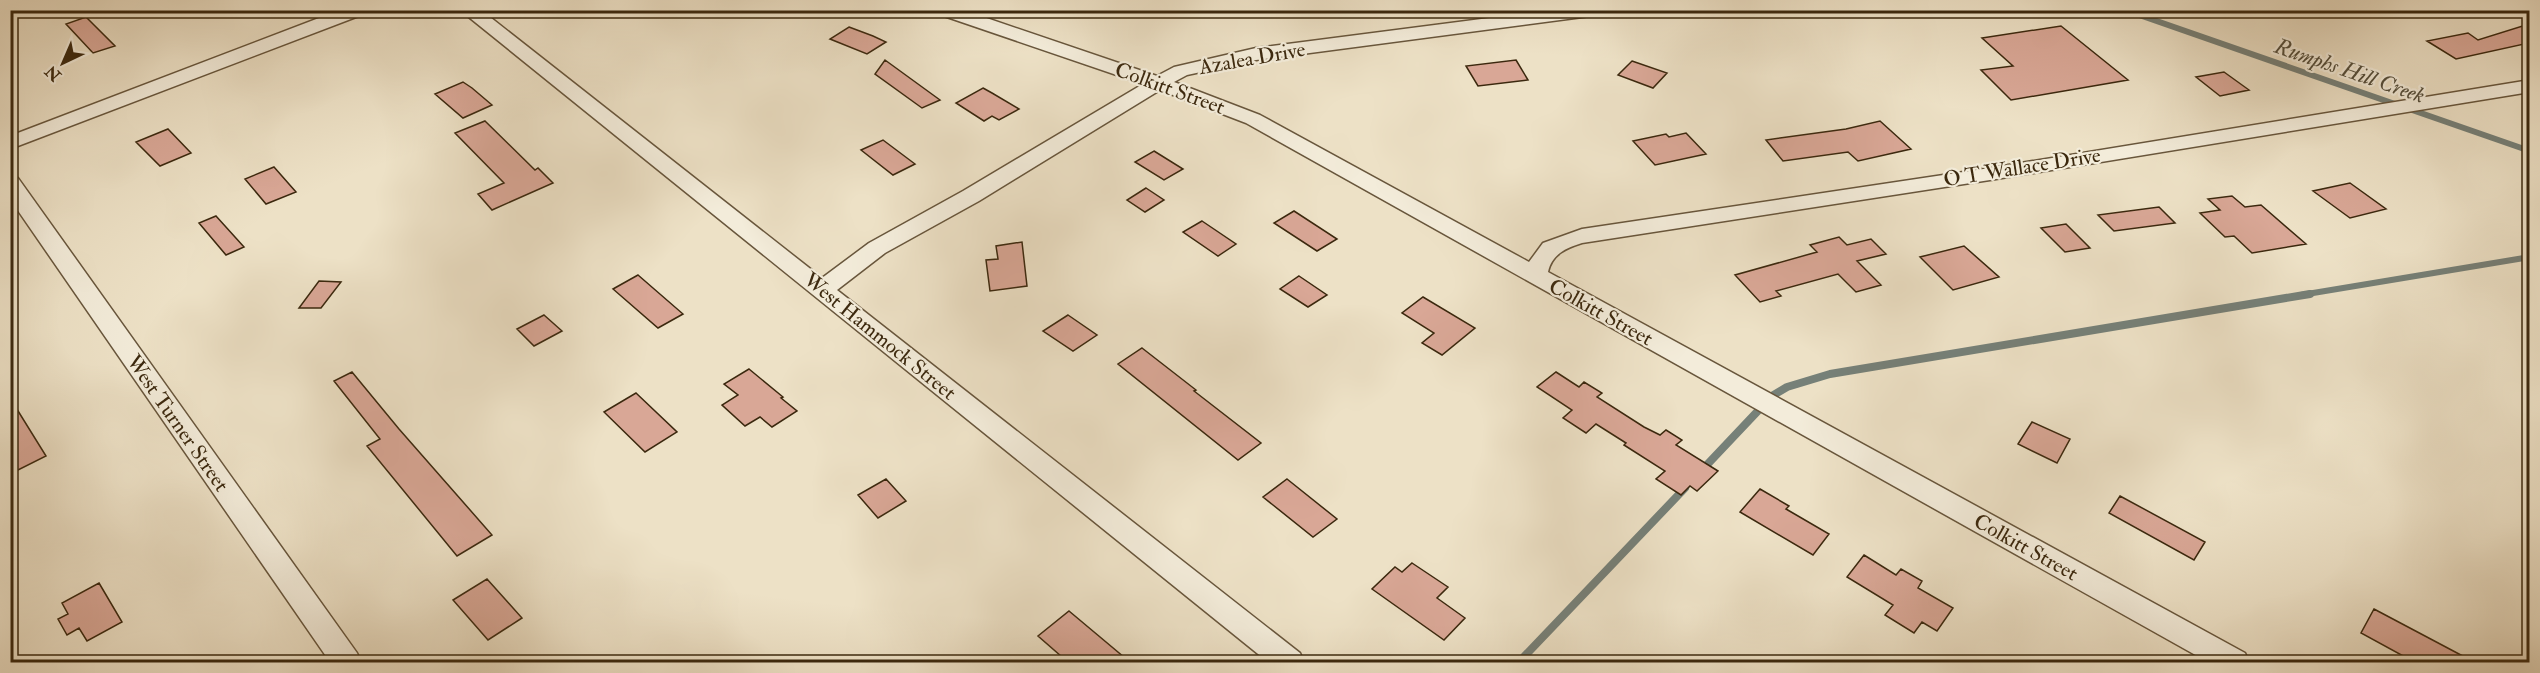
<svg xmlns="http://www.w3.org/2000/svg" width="2540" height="673" font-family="'IM FELL Double Pica',serif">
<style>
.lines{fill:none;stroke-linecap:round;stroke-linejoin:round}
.stream-far1{stroke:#768078;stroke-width:6}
.stream{stroke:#768078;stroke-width:8}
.building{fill:#d9a796;stroke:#3b280e;stroke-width:1.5}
.minor-casing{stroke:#68563c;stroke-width:3}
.minor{fill:#f3ecda;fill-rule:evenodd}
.labels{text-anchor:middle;stroke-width:4.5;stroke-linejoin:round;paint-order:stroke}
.street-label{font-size:21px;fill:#3b280e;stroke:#f3ecda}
.water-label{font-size:22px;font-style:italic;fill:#544d3a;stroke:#f3ecda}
</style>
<rect width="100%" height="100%" fill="#ede1c6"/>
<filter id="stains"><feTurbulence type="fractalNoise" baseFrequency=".00333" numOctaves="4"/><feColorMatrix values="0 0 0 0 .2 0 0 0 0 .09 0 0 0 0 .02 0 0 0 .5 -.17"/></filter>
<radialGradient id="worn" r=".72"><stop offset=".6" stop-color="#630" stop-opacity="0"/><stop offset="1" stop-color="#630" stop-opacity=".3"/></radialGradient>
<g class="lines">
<path class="stream-far1" d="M2125 10 2530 151
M2301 295 2530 257"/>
<path class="stream" d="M1703 469 1772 396 1787 387 1830 374 2310 294
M1519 662 1685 488"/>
</g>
<path class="building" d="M86 17 115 46 93 53 66 24Z
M2529 24V43L2456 59 2427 41 2468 33 2478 40Z
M2061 26 2128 80 2011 100 1981 70 2013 66 1982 38Z
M849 27 873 36 886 42 867 54 830 39Z
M885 60 940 100 922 108 875 74Z
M1516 60 1528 80 1478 86 1466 66Z
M1632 61 1667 73 1653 88 1618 75Z
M2224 72 2249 90 2220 96 2196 77Z
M463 82 472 88 492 105 463 118 435 94Z
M983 88 992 93 1019 109 999 120 992 116 984 121 956 103Z
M485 121 535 170 538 168 553 183 492 210 478 194 504 183 455 133Z
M1880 121 1911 149 1858 161 1848 152 1783 161 1766 140 1846 129Z
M168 129 191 153 160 166 136 142Z
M1686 133 1706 154 1655 165 1633 141 1666 134 1669 137Z
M883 140 915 164 893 175 861 150Z
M1154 151 1183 169 1164 180 1135 162Z
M274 167 296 192 266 204 245 179Z
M2350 183 2386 209 2350 218 2313 191Z
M1146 188 1164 200 1145 212 1127 200Z
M2232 196 2245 207 2261 205 2306 244 2252 253 2234 236 2225 237 2200 213 2220 210 2208 199Z
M2159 207 2175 223 2114 231 2098 215Z
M1294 211 1337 239 1317 251 1274 223Z
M216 216 244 247 226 255 199 223Z
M1202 221 1236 244 1218 256 1183 232Z
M2066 224 2090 248 2065 252 2041 228Z
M1839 237 1847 245 1871 239 1886 254 1857 261 1881 285 1856 292 1838 274 1776 291 1781 296 1760 302 1735 275 1817 252 1810 245Z
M1022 242 1027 286 990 291 986 260 998 259 996 246Z
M1964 246 1999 277 1953 290 1920 257Z
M638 275 683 314 658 328 613 289Z
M1299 276 1327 295 1308 307 1280 289Z
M319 281 341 282 321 308H299Z
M1423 297 1475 328 1442 355 1422 343 1434 333 1402 313Z
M544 315 562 331 534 346 517 329Z
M1068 315 1097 335 1073 351 1043 331Z
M1142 348 1196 390 1194 391 1261 443 1238 460 1118 364Z
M749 369 783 397 781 398 797 411 772 427 760 417 745 426 722 405 738 395 724 384Z
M352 372 399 429 492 535 457 556 367 446 380 439 334 381Z
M1556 372 1579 387 1584 382 1602 393 1597 397 1644 427 1660 435 1666 430 1682 440 1676 445 1718 471 1697 491 1690 486 1681 495 1656 479 1665 471 1624 445 1626 443 1596 424 1586 433 1563 418 1572 410 1537 387Z
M636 393 677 432 645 452 604 412Z
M10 398 46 456 10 474Z
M2032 422 2070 439 2057 463 2018 444Z
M886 479 906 501 878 518 858 495Z
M1287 479 1337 519 1313 537 1263 497Z
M1760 489 1789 506 1786 509 1829 534 1813 555 1740 512Z
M2120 496 2205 542 2194 560 2109 513Z
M1864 555 1896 575 1901 569 1922 581 1918 588 1953 608 1937 631 1922 622 1914 633 1885 615 1893 605 1847 577Z
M1412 563 1448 587 1437 598 1465 618 1444 640 1372 589 1395 567 1402 572Z
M487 579 522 618 488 640 453 600Z
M99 583 122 622 87 641 79 628 67 635 58 619 68 614 62 603Z
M2374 609 2476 663H2416L2361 633Z
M1069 611 1131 663H1069L1038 636Z"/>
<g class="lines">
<g class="minor-casing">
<path id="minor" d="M340 10H367L364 14 10 149V136Z
M460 10H481L822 278 869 243 963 191 1143 84 938 14 935 10H963L1157 76 1174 67 1256 48 1551 10H1607L1598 15 1256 60 1187 75 1174 82 1260 115 1529 262 1543 243 1582 229 1990 168 2530 80V92L1990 180 1582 243C1566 248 1552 254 1548 272L2245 653 2249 662H2208L1246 123 1160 90 979 201 885 253 837 290 1300 653 1304 662H1268Z
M10 177 18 178 357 653 361 662H330L10 199Z"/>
</g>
<use href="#minor" class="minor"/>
</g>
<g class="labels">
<g class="street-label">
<text transform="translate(1252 58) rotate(-10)" y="7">Azalea Drive</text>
<text transform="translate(1170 88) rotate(20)" y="7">Colkitt Street</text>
<text transform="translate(2022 167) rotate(-9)" y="7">O T Wallace Drive</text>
<text transform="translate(1601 312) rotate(29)" y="7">Colkitt Street</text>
<text transform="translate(880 336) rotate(39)" y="7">West Hammock Street</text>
<text transform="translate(178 423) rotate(55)" y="7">West Turner Street</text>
<text transform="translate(2026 547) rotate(29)" y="7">Colkitt Street</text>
</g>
<g class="water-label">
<text transform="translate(2350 70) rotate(19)" y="8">Rumphs Hill Creek</text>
</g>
</g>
<rect width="2540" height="673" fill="none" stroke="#ede1c6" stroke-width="36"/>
<rect x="12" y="12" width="2516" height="649" fill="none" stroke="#3b280e" stroke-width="3"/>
<rect x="18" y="18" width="2504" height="637" fill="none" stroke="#3b280e" stroke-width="1.5"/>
<g transform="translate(63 63) rotate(224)" stroke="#f3ecda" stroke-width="4.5" paint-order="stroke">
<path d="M0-4.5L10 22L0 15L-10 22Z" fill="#3b280e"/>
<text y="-9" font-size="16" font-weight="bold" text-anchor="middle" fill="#3b280e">N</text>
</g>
<rect width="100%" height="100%" filter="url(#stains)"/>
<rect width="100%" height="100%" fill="url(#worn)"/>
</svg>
